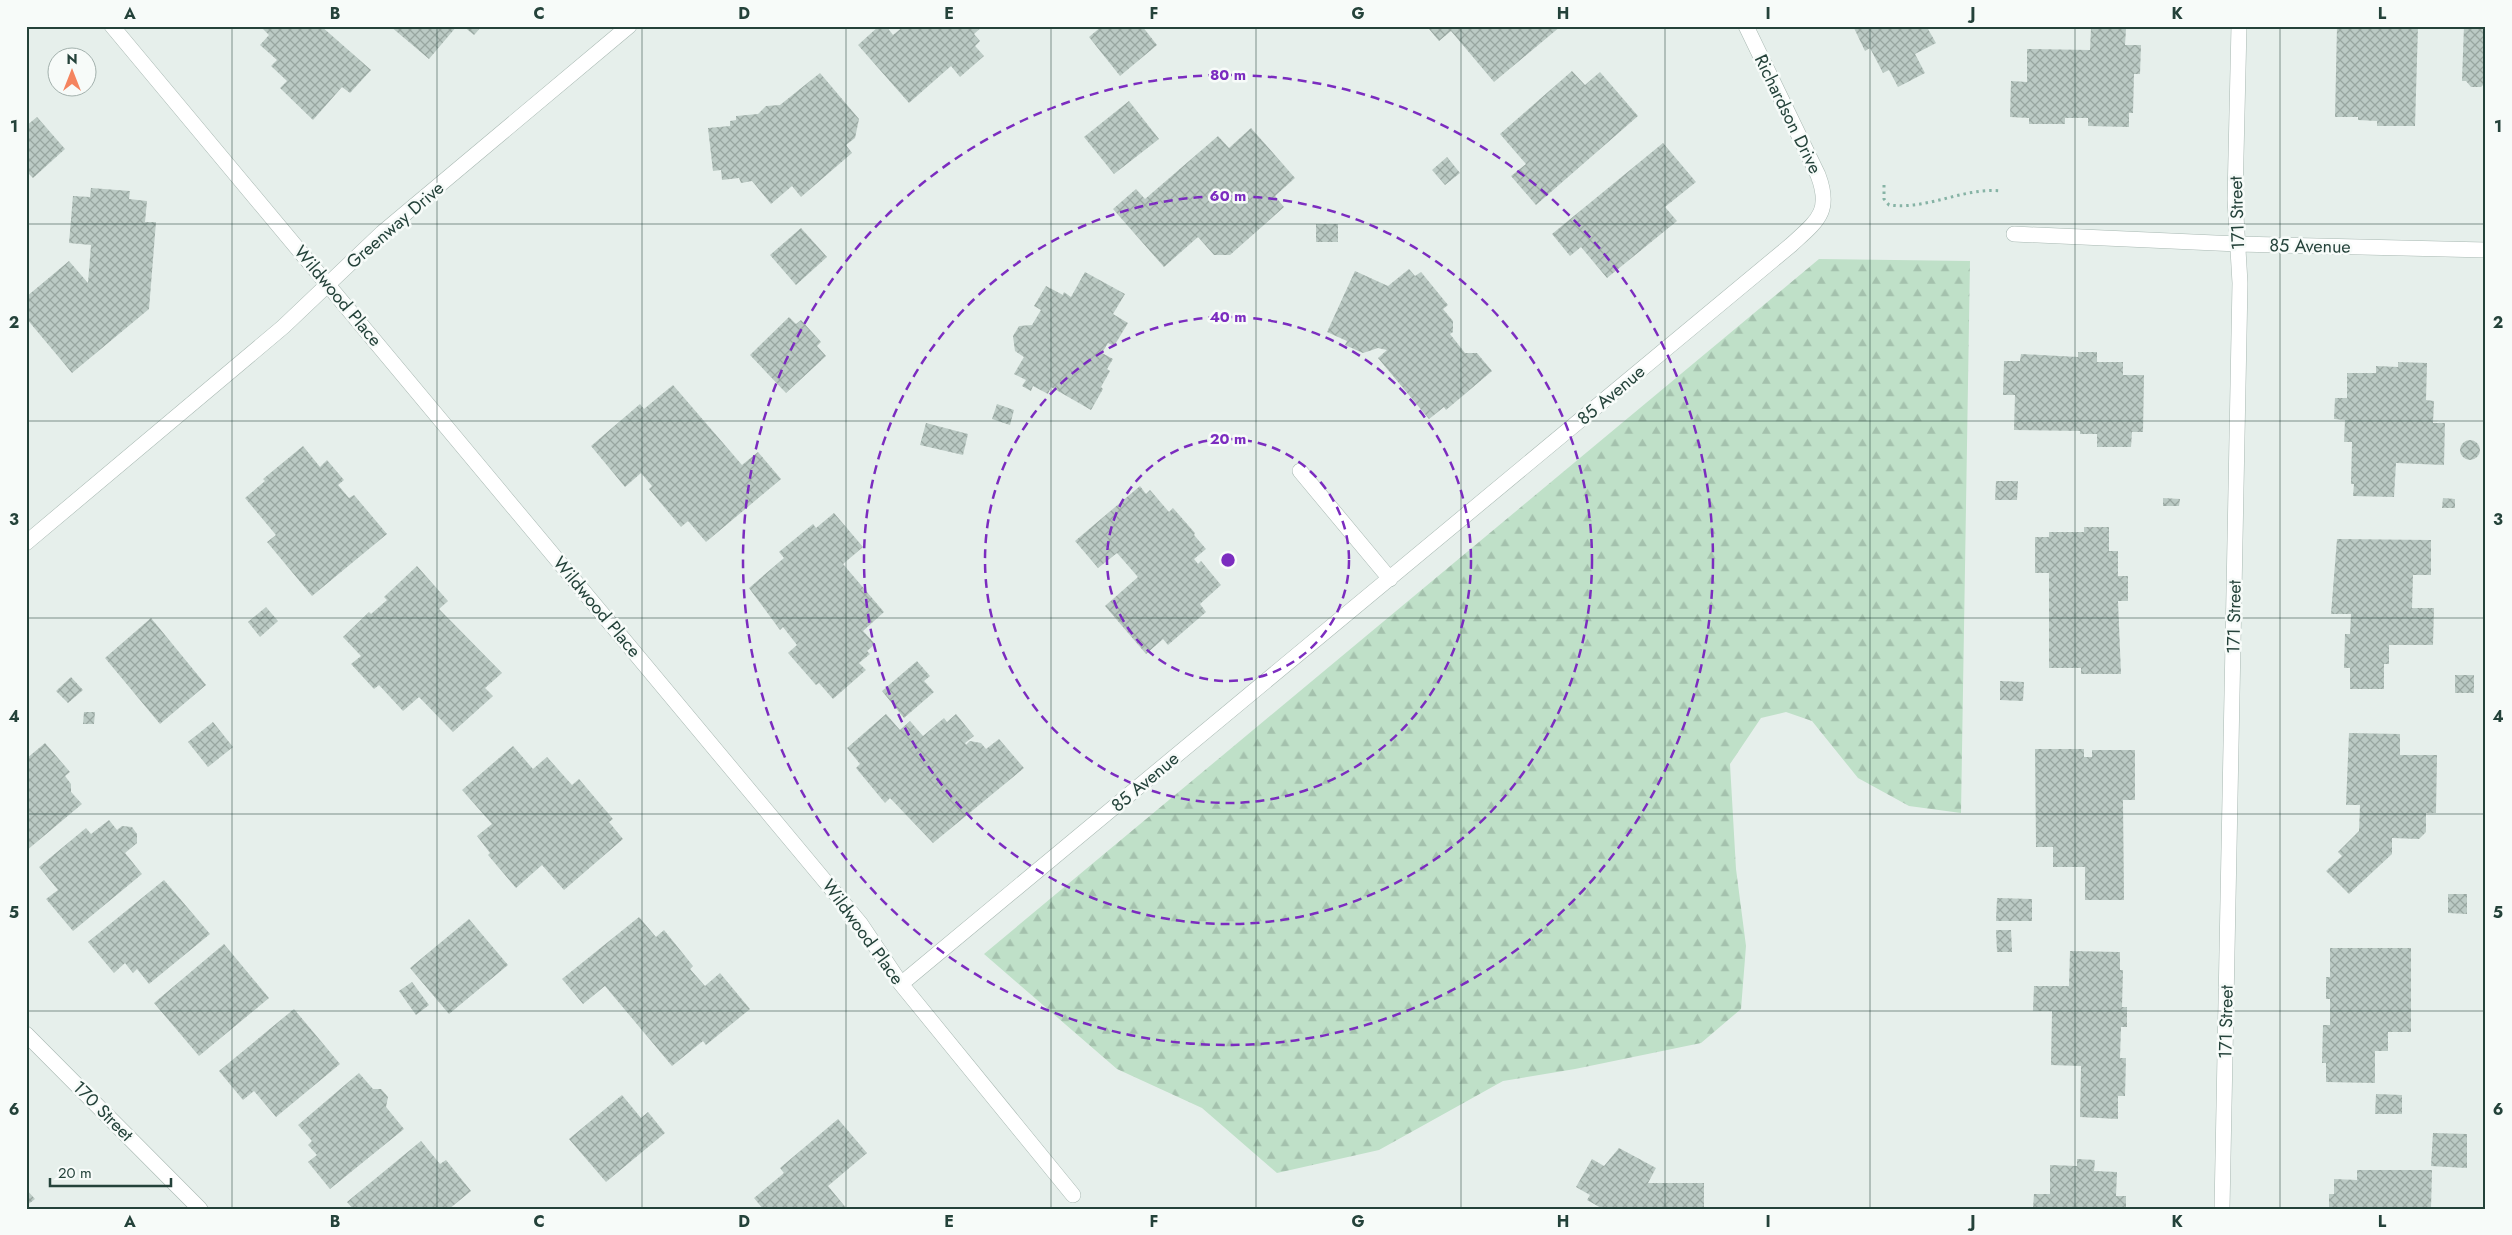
<svg xmlns="http://www.w3.org/2000/svg" width="2512" height="1235" font-family="Jost,sans-serif">
<style>
.forest{fill:url(#forest-firs)}
.building{fill:url(#building-cross-hatch)}
.lines{fill:none;stroke-linecap:round;stroke-linejoin:round}
.minor-casing{stroke:#a8b8b2;stroke-width:16}
.path{stroke:#86b3a5;stroke-width:3;stroke-dasharray:2.5 4;stroke-linecap:butt}
.minor{stroke:#fff;stroke-width:15}
.grid{fill:none;stroke:#24423a;stroke-width:1;stroke-opacity:0.55}
.ring{fill:none;stroke:#7b2cbf;stroke-width:2.5;stroke-dasharray:9 6}
.labels{text-anchor:middle;stroke-width:5;stroke-linejoin:round;paint-order:stroke}
.street-label{font-size:18px;fill:#24423a;stroke:#f7fbf9}
.centre{fill:#7b2cbf;stroke:#f7fbf9;stroke-width:2.5}
.ring-label{font-size:15px;text-anchor:middle;font-weight:bold;fill:#7b2cbf;stroke:#f7fbf9;stroke-width:5;stroke-linejoin:round;paint-order:stroke}
.neatline{fill:none;stroke:#24423a;stroke-width:2}
.grid-label{font-size:16px;text-anchor:middle;font-weight:bold;fill:#24423a}
</style>
<defs>
<pattern id="forest-firs" width="22" height="20" patternUnits="userSpaceOnUse" patternTransform="scale(1.25)"><rect width="22" height="20" fill="#bfe0c8"/><path d="M5 1l3.5 6h-7zM16 11l3.5 6h-7z" fill="#a4c1ad"/></pattern>
<pattern id="building-cross-hatch" width="8" height="8" patternUnits="userSpaceOnUse" patternTransform="scale(1.25)"><rect width="8" height="8" fill="#bbcac4"/><path d="M0 0l8 8M0 8l8-8" fill="none" stroke="#98a6a0"/></pattern>
</defs>
<rect width="100%" height="100%" fill="#e6efeb"/>
<path class="forest" d="M1819 259 1970 261 1961 813 1909 806 1858 778 1812 721 1786 712 1761 718 1730 764 1736 869 1746 946 1741 1009 1701 1043 1575 1069 1503 1081 1379 1150 1277 1173 1202 1108 1117 1069 984 954Z"/>
<path class="building" d="M260 26H321L371 70 350 93 342 87 313 120 280 88 287 81 271 66 277 60 260 45 269 35Z
M390 26H457L429 59Z
M463 26H482L474 35Z
M879 26H886L893 35 904 26H983L974 34 980 41 975 46 984 56 960 77 951 66 909 103 858 45Z
M1102 26H1142L1157 45 1120 76 1089 37Z
M1433 26H1561L1494 82 1451 31 1439 41 1429 29Z
M1853 26H1934L1928 29 1936 43 1915 54 1925 73 1898 87 1889 70 1883 73 1870 48 1865 51Z
M2337 26H2418L2415 126H2377V121L2358 120V117H2335Z
M2464 26H2486V82L2481 87H2471L2466 81H2462Z
M2091 28 2126 29 2125 45H2141L2140 74H2134L2133 113H2129V127L2088 126V118H2065V124H2029V118L2010 117 2011 81 2027 82V49L2090 50Z
M1572 71 1585 85 1600 72 1638 116 1536 205 1511 176 1526 164 1500 134Z
M820 73 859 119 855 138 846 145 852 153 801 197 792 186 771 204 752 181 741 183 739 178 722 180 721 170 713 171 708 128 730 126V121L736 120V116L758 114 766 106 780 105Z
M1129 101 1159 139 1114 174 1084 137Z
M37 117 65 149 33 178 29 174 26 176V126Z
M1251 128 1295 178 1275 196 1284 207 1230 255H1214L1198 237 1164 267 1113 209 1136 189 1145 199 1218 136 1229 148Z
M1663 143 1696 182 1665 207 1677 221 1607 278 1581 247 1570 256 1552 234Z
M1447 157 1460 173 1445 185 1432 170Z
M91 188 130 191 129 199 147 201 145 222H156L149 309 72 373 26 318V297L69 261 88 283 91 245 69 243 73 196 90 197Z
M1316 224H1338V242H1316Z
M801 228 827 257 796 285 770 255Z
M1409 269 1415 276 1421 272 1448 305 1443 309 1453 321V332L1450 334 1465 353H1477L1492 371 1446 410 1444 407 1429 419 1378 358 1387 350 1378 348 1363 353 1345 345 1347 341 1327 332 1355 271 1388 286Z
M1085 272 1125 294 1113 314 1128 323 1114 346 1108 343 1102 353 1113 359 1107 369 1110 371 1101 387 1103 389 1091 410 1051 387 1048 394 1033 386 1031 391 1022 386 1026 380 1014 374 1024 357 1015 351 1013 336 1019 326 1032 325 1041 310 1034 306 1046 286 1063 295 1064 292 1071 297Z
M789 317 796 324 801 320 821 342 817 346 826 356 786 393 750 355Z
M2078 352H2097V362H2123V375H2144L2143 432H2132L2131 447H2097V434H2080V431L2014 430 2015 395H2003L2004 361H2020L2021 354 2078 357Z
M2398 362 2427 363 2426 400 2434 401 2433 423H2445L2444 465 2396 463 2394 497 2353 496 2354 484H2351L2352 442H2344L2345 420 2334 419 2335 398H2347V373H2376V366L2398 367Z
M673 385 742 465 758 452 781 479 706 542 688 521 681 527 649 489 652 486 641 473 625 487 591 446 640 404 644 409Z
M997 404 1014 410 1010 425 992 419Z
M926 423 968 434 963 455 920 445Z
M2460 450a10 10 0 1 1 20 0a10 10 0 1 1-20 0Z
M303 446 320 467 327 460 344 480 338 485 349 498 354 495 387 534 312 596 267 542 276 535 245 498 265 481 263 479Z
M1996 481H2018L2017 500H1995Z
M1140 486 1146 494 1150 490 1169 512 1173 508 1195 533 1194 535 1206 549 1194 559 1198 564 1201 561 1221 585 1200 604 1206 612 1168 645 1163 639 1146 654 1105 606 1138 577 1117 553 1098 568 1075 541Z
M2163 498 2180 499 2179 506H2163Z
M2443 498 2455 499V508H2442Z
M834 513 863 547 843 564 884 612 863 631 875 644 867 651 870 654 859 663 866 670 833 699 819 683 816 685 788 653 797 645 783 627 780 630 749 588 784 558 779 552 813 524 816 528Z
M2084 527H2109V551H2118V576H2128V601H2118L2121 674H2081V668H2049V573H2035V537H2049V532H2084Z
M2337 539 2431 540V575H2413L2412 608H2434L2433 645H2389V664H2384V689H2350V668H2344L2345 634H2350L2351 614H2331Z
M417 566 448 601 439 609 502 673 485 688 493 696 453 732 419 697 403 711 379 685 374 689 351 664 361 656 343 637 369 612 371 614 387 600 384 597Z
M266 607 278 621 260 637 248 622Z
M151 618 206 685 160 724 105 658Z
M917 661 930 676 924 681 934 692 904 718 882 691Z
M2455 675H2474V693H2455Z
M71 677 83 690 68 703 56 691Z
M2000 681 2024 682 2023 701 2000 700Z
M84 712H95L94 724H83Z
M886 714 900 730 910 721 923 736 944 718 947 722 956 714 974 736 965 743 966 745 970 741 981 743 986 749 999 739 1024 768 933 843 890 798 885 803 856 768 860 764 847 748Z
M213 722 233 747 208 767 188 742Z
M2349 733 2400 734V755H2437L2436 813H2426V832L2419 839 2392 838V854L2349 894 2326 871 2342 856 2338 852 2359 831 2360 805H2346Z
M45 743 70 772 65 776 71 784V792L82 804 26 851V759Z
M513 746 533 769 547 757 572 785 579 779 613 819 609 822 623 839 564 890 542 865 516 888 488 855 490 853 477 836 492 824 462 790Z
M2035 749H2084V757H2092V750H2135V800H2123L2124 900H2085V867H2053V847H2036Z
M109 820 117 830 122 826 132 827 137 834V843L125 853 142 874 73 931 46 899 58 890 39 867 86 828 91 834Z
M164 880 210 934 149 984 137 969 133 973 125 963 114 973 88 942Z
M2448 894H2467V914L2448 913Z
M1997 898 2032 899V921H1996Z
M639 917 656 937 664 930 693 966 690 969 705 986 720 973 750 1009 706 1045 703 1041 672 1066 605 986 583 1004 562 979Z
M469 919 508 965 449 1014 410 968Z
M1996 930H2011L2012 952H1997Z
M224 944 269 998 199 1056 154 1003Z
M2330 948H2411V1032H2388V1051H2375V1083L2326 1082V1063H2322L2323 1025H2330V999H2326V977H2330Z
M2070 951 2120 952V970H2123L2122 1007H2127V1027H2121L2120 1058H2126L2125 1096H2118V1119L2080 1117 2081 1066 2051 1065 2052 1011H2033L2034 986H2069Z
M412 982 429 1005 416 1015 399 991Z
M294 1009 340 1064 276 1117 254 1091 243 1100 219 1071Z
M359 1073 373 1089H381L388 1097 386 1107 404 1129 330 1189 308 1162 317 1155 308 1145 312 1141 298 1125Z
M2376 1094 2402 1095V1114H2375Z
M622 1095 641 1118 648 1112 665 1133 606 1182 569 1139Z
M838 1119 867 1153 828 1186 847 1209H763L754 1198 784 1173 780 1168Z
M2433 1133 2467 1134V1168L2431 1166Z
M421 1141 440 1164 446 1160 471 1191 449 1209H353L347 1202Z
M1619 1148 1656 1168 1648 1183H1704V1209H1603L1587 1200 1590 1195 1576 1187 1592 1159 1604 1166Z
M2077 1159 2095 1160 2094 1171 2117 1172 2116 1196H2126V1209H2033L2034 1194H2050V1165L2077 1166Z
M2357 1170H2432L2431 1209H2329V1194H2334V1179L2357 1180Z
M26 1189 35 1199 26 1206Z"/>
<g class="lines">
<g class="minor-casing">
<path id="minor" d="M112 26 860 923 901 984 1073 1195
M2014 234 2238 244 2486 250
M1300 471 1390 579
M26 543 283 327 382 233 629 26
M901 984 1791 245C1817 221 1832 212 1818 175L1746 26
M26 1034 200 1209
M2222 1209 2240 283 2235 199 2239 26"/>
</g>
<path class="path" d="M1884 185V199L1889 205C1929 210 1963 187 2002 191"/>
<use href="#minor" class="minor"/>
</g>
<path class="grid" d="M232 26V1209M437 26V1209M642 26V1209M846 26V1209M1051 26V1209M1256 26V1209M1461 26V1209M1665 26V1209M1870 26V1209M2075 26V1209M2280 26V1209M26 224H2486M26 421H2486M26 618H2486M26 814H2486M26 1011H2486"/>
<g class="ring">
<circle cx="1228" cy="560" r="121"/>
<circle cx="1228" cy="560" r="243"/>
<circle cx="1228" cy="560" r="364"/>
<circle cx="1228" cy="560" r="485"/>
</g>
<g class="labels">
<g class="street-label">
<text transform="translate(1788 114) rotate(64)" y="6">Richardson Drive</text>
<text transform="translate(2237 213) rotate(-92)" y="6">171 Street</text>
<text transform="translate(395 225) rotate(-41)" y="6">Greenway Drive</text>
<text transform="translate(2310 246) rotate(1)" y="6">85 Avenue</text>
<text transform="translate(338 296) rotate(50)" y="6">Wildwood Place</text>
<text transform="translate(1611 395) rotate(-40)" y="6">85 Avenue</text>
<text transform="translate(597 607) rotate(50)" y="6">Wildwood Place</text>
<text transform="translate(2234 617) rotate(-89)" y="6">171 Street</text>
<text transform="translate(1145 782) rotate(-40)" y="6">85 Avenue</text>
<text transform="translate(863 932) rotate(54)" y="6">Wildwood Place</text>
<text transform="translate(2226 1022) rotate(-89)" y="6">171 Street</text>
<text transform="translate(103 1111) rotate(45)" y="6">170 Street</text>
</g>
</g>
<circle cx="1228" cy="560" r="8" class="centre"/>
<g class="ring-label">
<text x="1228" y="80">80 m</text>
<text x="1228" y="201">60 m</text>
<text x="1228" y="322">40 m</text>
<text x="1228" y="444">20 m</text>
</g>
<rect width="2512" height="1235" fill="none" stroke="#f7fbf9" stroke-width="55"/>
<g transform="translate(72 72)"><circle r="24" fill="#f7fbf9" stroke="#a3b1ad"/>
<path d="M0-4L9 19L0 12L-9 19Z" fill="#f4845f"/>
<text y="-8" font-size="14" font-weight="bold" text-anchor="middle" fill="#24423a">N</text>
</g>
<path d="M50 1178v8h121v-8" fill="none" stroke="#24423a" stroke-width="2.5"/>
<text x="58" y="1178" font-size="15" fill="#24423a" stroke="#f7fbf9" stroke-width="4" paint-order="stroke">20 m</text>
<rect x="28" y="28" width="2456" height="1180" class="neatline"/>
<g class="grid-label">
<text x="130" y="19">A</text>
<text x="335" y="19">B</text>
<text x="539" y="19">C</text>
<text x="744" y="19">D</text>
<text x="949" y="19">E</text>
<text x="1154" y="19">F</text>
<text x="1358" y="19">G</text>
<text x="1563" y="19">H</text>
<text x="1768" y="19">I</text>
<text x="1973" y="19">J</text>
<text x="2177" y="19">K</text>
<text x="2382" y="19">L</text>
<text x="14" y="132">1</text>
<text x="2498" y="132">1</text>
<text x="14" y="328">2</text>
<text x="2498" y="328">2</text>
<text x="14" y="525">3</text>
<text x="2498" y="525">3</text>
<text x="14" y="722">4</text>
<text x="2498" y="722">4</text>
<text x="14" y="918">5</text>
<text x="2498" y="918">5</text>
<text x="14" y="1115">6</text>
<text x="2498" y="1115">6</text>
<text x="130" y="1227">A</text>
<text x="335" y="1227">B</text>
<text x="539" y="1227">C</text>
<text x="744" y="1227">D</text>
<text x="949" y="1227">E</text>
<text x="1154" y="1227">F</text>
<text x="1358" y="1227">G</text>
<text x="1563" y="1227">H</text>
<text x="1768" y="1227">I</text>
<text x="1973" y="1227">J</text>
<text x="2177" y="1227">K</text>
<text x="2382" y="1227">L</text>
</g>
</svg>
